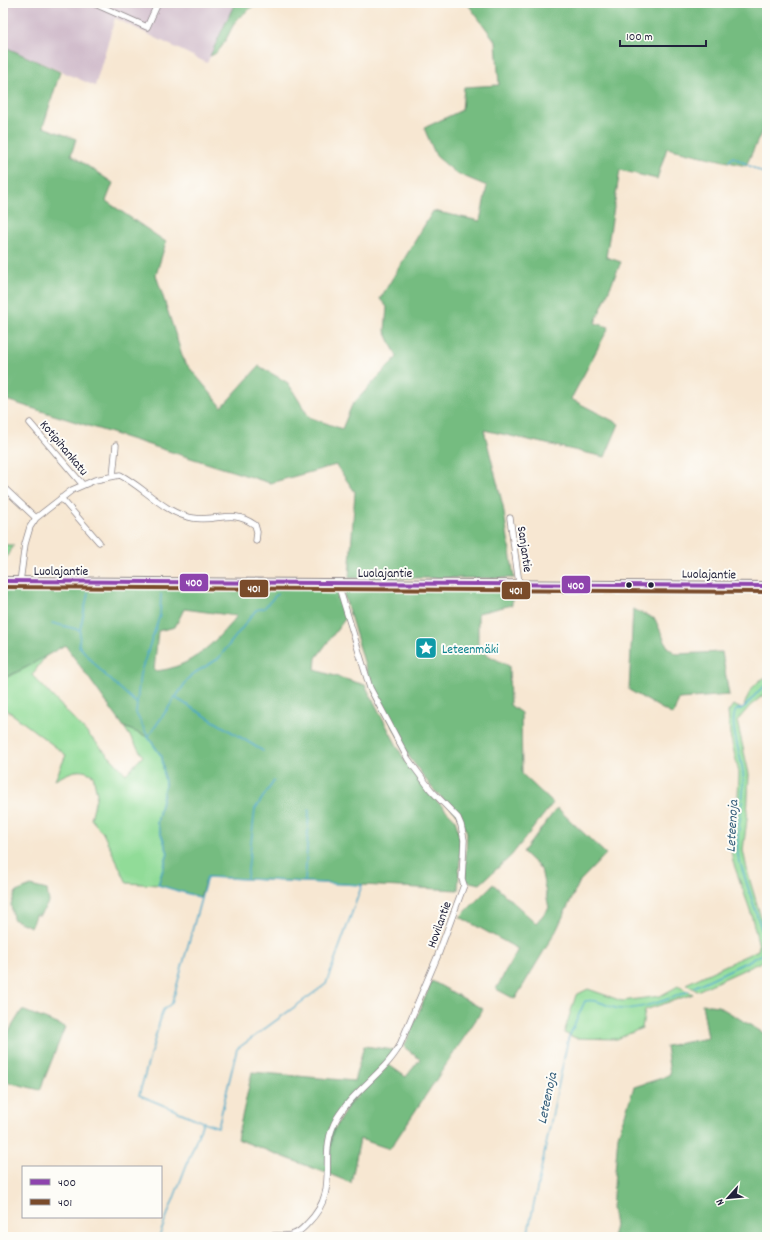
<svg xmlns="http://www.w3.org/2000/svg" width="770" height="1240" font-family="Dekko,sans-serif">
<style>
.industrial{fill:#d1bdcc}
.green{fill:#91dc98;stroke:#5a7f6a}
.forest{fill:#74bc80;stroke:#4b6f5e;fill-rule:evenodd}
.lines{fill:none;stroke-linecap:round;stroke-linejoin:round}
.stream{stroke:#4ba8c9;stroke-width:1.5}
.street-casing{stroke:#8c8486;stroke-width:7}
.secondary-casing{stroke:#8c8486;stroke-width:10}
.street{stroke:#fff;stroke-width:5.5}
.secondary{stroke:#fff;stroke-width:8}
.bus-1-casing{stroke:#fdfcf7;stroke-width:7}
.bus-2-casing{stroke:#fdfcf7;stroke-width:7}
.bus-1{stroke:#8e44ad;stroke-width:4}
.bus-2{stroke:#7a4b2a;stroke-width:4}
.bus-dot{fill:#22223b;stroke:#fdfcf7;stroke-width:1.5}
.labels{text-anchor:middle;stroke-width:4;stroke-linejoin:round;paint-order:stroke}
.street-label{font-size:13px;fill:#22223b;stroke:#fdfcf7}
.culture-label{font-size:13px;fill:#0d838f;stroke:#fdfcf7;text-anchor:start}
.water-label{font-size:14px;font-style:italic;fill:#345e7b;stroke:#fdfcf7}
.line-badge{stroke:#fdfcf7;stroke-width:1.5}
.badge-label{font-size:11px;text-anchor:middle;font-weight:bold;fill:#fff}
</style>
<rect width="100%" height="100%" fill="#fdfcf7"/>
<filter id="ink" filterUnits="userSpaceOnUse"><feTurbulence type="fractalNoise" baseFrequency=".025" numOctaves="2"/><feDisplacementMap in="SourceGraphic" scale="8" xChannelSelector="R" yChannelSelector="G"/><feConvolveMatrix kernelMatrix="1 2 1 2 8 2 1 2 1" color-interpolation-filters="sRGB"/></filter>
<filter id="wash" filterUnits="userSpaceOnUse"><feTurbulence type="fractalNoise" baseFrequency=".012" numOctaves="4" result="noise"/><feDisplacementMap in="SourceGraphic" scale="16" xChannelSelector="R" yChannelSelector="G"/><feGaussianBlur stdDeviation="0.9" result="paint"/><feColorMatrix in="noise" values="0 0 0 0 0 0 0 0 0 0 0 0 0 0 0 0 0 1.4 0 .05"/><feComposite in="paint" operator="in"/></filter>
<g filter="url(#wash)">
<rect width="100%" height="100%" fill="#f7e7d2"/>
<path class="industrial" d="M3 3H235L207 63 115 18 95 86 3 46Z"/>
<path class="green" d="M3 545H14L3 563Z
M47 654 32 675 126 774 143 756 124 727 148 737 162 757 165 785 157 823 168 853 158 885 127 883 103 833 91 819 97 794 93 775C78 766 69 773 55 780L66 755 3 707V679L27 667Z
M767 677V692L750 706 737 721 749 774 747 819 743 850 748 874 767 938V957L761 962 697 991 686 984 758 950 759 946 750 910 733 862 730 844 738 797 739 773 730 735 728 712 733 705 742 709 744 707C747 695 755 680 767 677Z
M678 986 693 994 645 1010 642 1028 617 1039 576 1038 564 1033 576 995 588 989 622 1001 660 996Z"/>
<path class="forest" d="M235 3H257C249 10 239 16 234 24 228 34 222 53 210 56Z
M467 3H767V120L746 166 667 148 657 179 620 170 606 257 621 262 595 323 609 327 571 399 619 424 605 457 484 430 503 506 514 578H349L355 492 336 465 270 483 3 399V46L60 72 43 127 76 139 71 155 113 183 106 201 166 242 156 275 184 361 222 407 259 366 288 383 309 417 342 429 352 405 397 357 385 331 387 307 380 299 433 211 480 221 487 186 456 173 436 156 424 128 462 110 464 87 499 85 496 42Z
M3 584 40 587 332 589 337 593 345 619 316 658 315 670 365 685 405 761 429 793 455 819 461 842 458 890 207 877 200 897 158 885 168 853 157 823 165 785 162 757 148 737 124 727 65 645 27 667 3 679ZM184 609 237 616C215 642 191 669 154 671L158 631 175 627Z
M512 585V605L478 613V650L509 666 510 705 521 713 522 774 553 803 511 856 480 884 465 881 467 833 464 824 459 816 432 788 410 758 371 685 342 588Z
M633 609 655 619 668 648 677 654 722 652 729 695 679 699 673 715 629 690Z
M557 808 606 854 580 881 556 931 515 999 496 989 518 949 460 917 493 884 536 923 549 908 541 869 523 852Z
M31 886 47 890 49 902 40 915H35L31 927 13 919 11 904 16 892Z
M432 981 483 1009 390 1149 360 1139 351 1183 329 1174 331 1136 339 1121 348 1106 389 1065 406 1077 420 1059 404 1047Z
M702 1004 718 1006 767 1035V1237H612L615 1226 612 1208 618 1135 634 1087 662 1078 670 1074 666 1046 708 1038Z
M22 1010 65 1027 40 1090 3 1081V1041Z
M364 1046 394 1050 392 1056 335 1119 326 1173 237 1139 252 1072 354 1081Z"/>
<g class="lines">
<path class="stream" d="M729 161 733 157 767 175
M52 623 80 630 79 646 102 672 136 703
M80 630 88 593
M174 697 263 751
M148 737 136 713 140 674 160 615 161 594
M247 878 255 809 274 781
M305 882 309 810
M199 897 158 885 168 853 157 823 165 785 162 757 148 737 191 675 218 659 256 610 264 608 277 594
M694 987 761 955C765 947 764 939 762 931L738 856C735 829 746 801 743 773 742 756 728 725 736 710 749 710 754 690 767 685
M159 1237 203 1122 218 1127 237 1049 326 984 362 885 207 877 172 1003 163 1010 139 1095 203 1122
M527 1237 568 1039 585 1001C600 998 610 1010 624 1009 646 1008 669 999 689 991"/>
</g>
</g>
<g filter="url(#ink)">
<g class="lines">
<g class="street-casing">
<path id="street" d="M93 3 147 27 158 3
M30 423 83 485
M113 476 116 445
M3 487 36 518
M61 498 99 542
M510 518 519 583
M20 582 25 544 30 527 36 518 72 490 95 480 120 475C144 487 165 514 193 518 218 522 232 508 255 525L257 532 256 541
M267 1237C276 1234 286 1238 294 1234 300 1232 304 1227 308 1223 343 1188 315 1156 337 1118 353 1091 383 1074 399 1047L438 955 464 885 462 879 464 840 461 825 458 818 431 790 408 759 370 688 338 584"/>
</g>
<g class="secondary-casing">
<path id="secondary" d="M3 581 767 586"/>
</g>
<use href="#street" class="street"/>
<use href="#secondary" class="secondary"/>
<g class="bus-1-casing">
<path id="bus-1" d="M3 581 767 586"/>
</g>
<g class="bus-2-casing">
<path id="bus-2" d="M3 587 767 592"/>
</g>
<use href="#bus-1" class="bus-1"/>
<use href="#bus-2" class="bus-2"/>
</g>
</g>
<defs>
<g id="sight-square" transform="scale(1.15)"><rect x="-9" y="-9" width="18" height="18" rx="4" fill="#0f9aa8" stroke="#fdfcf7"/><path d="M0-6L1.8-2.2L6-1.7L2.9 1.2L3.7 5.4L0 3.3L-3.7 5.4L-2.9 1.2L-6-1.7L-1.8-2.2Z" fill="#fff"/></g>
</defs>
<g fill-rule="evenodd">
<use href="#sight-square" x="426" y="648"/>
</g>
<g class="bus-dot">
<circle cx="629" cy="585" r="3.5"/>
<circle cx="651" cy="585" r="3.5"/>
</g>
<g class="labels">
<g class="street-label">
<text transform="translate(65 447) rotate(50)" y="5">Kotipihankatu</text>
<text transform="translate(526 549) rotate(82)" y="5">Sanjantie</text>
<text x="61" y="575">Luolajantie</text>
<text x="385" y="577">Luolajantie</text>
<text transform="translate(709 573) rotate(1)" y="5">Luolajantie</text>
<text transform="translate(438 924) rotate(-70)" y="5">Hovilantie</text>
</g>
<g class="culture-label">
<text x="442" y="653">Leteenmäki</text>
</g>
<g class="water-label">
<text transform="translate(731 826) rotate(-87)" y="5">Leteenoja</text>
<text transform="translate(546 1098) rotate(-78)" y="5">Leteenoja</text>
</g>
</g>
<g class="line-badge">
<rect x="179" y="573" width="30" height="19" rx="4" fill="#8e44ad"/>
<rect x="561" y="575" width="30" height="19" rx="4" fill="#8e44ad"/>
<rect x="239" y="579" width="30" height="19" rx="4" fill="#7a4b2a"/>
<rect x="501" y="581" width="30" height="19" rx="4" fill="#7a4b2a"/>
</g>
<g class="badge-label">
<text x="194" y="586">400</text>
<text x="576" y="589">400</text>
<text x="254" y="592">401</text>
<text x="516" y="594">401</text>
</g>
<rect width="770" height="1240" fill="none" stroke="#fdfcf7" stroke-width="16"/>
<rect x="22" y="1166" width="140" height="52" fill="#fdfcf7" stroke="#a5a5ac"/>
<rect x="30" y="1179" width="20" height="6" fill="#8e44ad" stroke="#a5a5ac"/>
<text x="58" y="1186" font-size="12" fill="#22223b">400</text>
<rect x="30" y="1199" width="20" height="6" fill="#7a4b2a" stroke="#a5a5ac"/>
<text x="58" y="1206" font-size="12" fill="#22223b">401</text>
<g transform="translate(728 1198) rotate(243)" stroke="#fdfcf7" stroke-width="3" paint-order="stroke">
<path d="M0-3L7 15L0 10L-7 15Z" fill="#22223b"/>
<text y="-6" font-size="11" font-weight="bold" text-anchor="middle" fill="#22223b">N</text>
</g>
<path d="M620 40v6h86v-6" fill="none" stroke="#22223b" stroke-width="2"/>
<text x="626" y="40" font-size="12" fill="#22223b" stroke="#fdfcf7" stroke-width="3" paint-order="stroke">100 m</text>
</svg>
